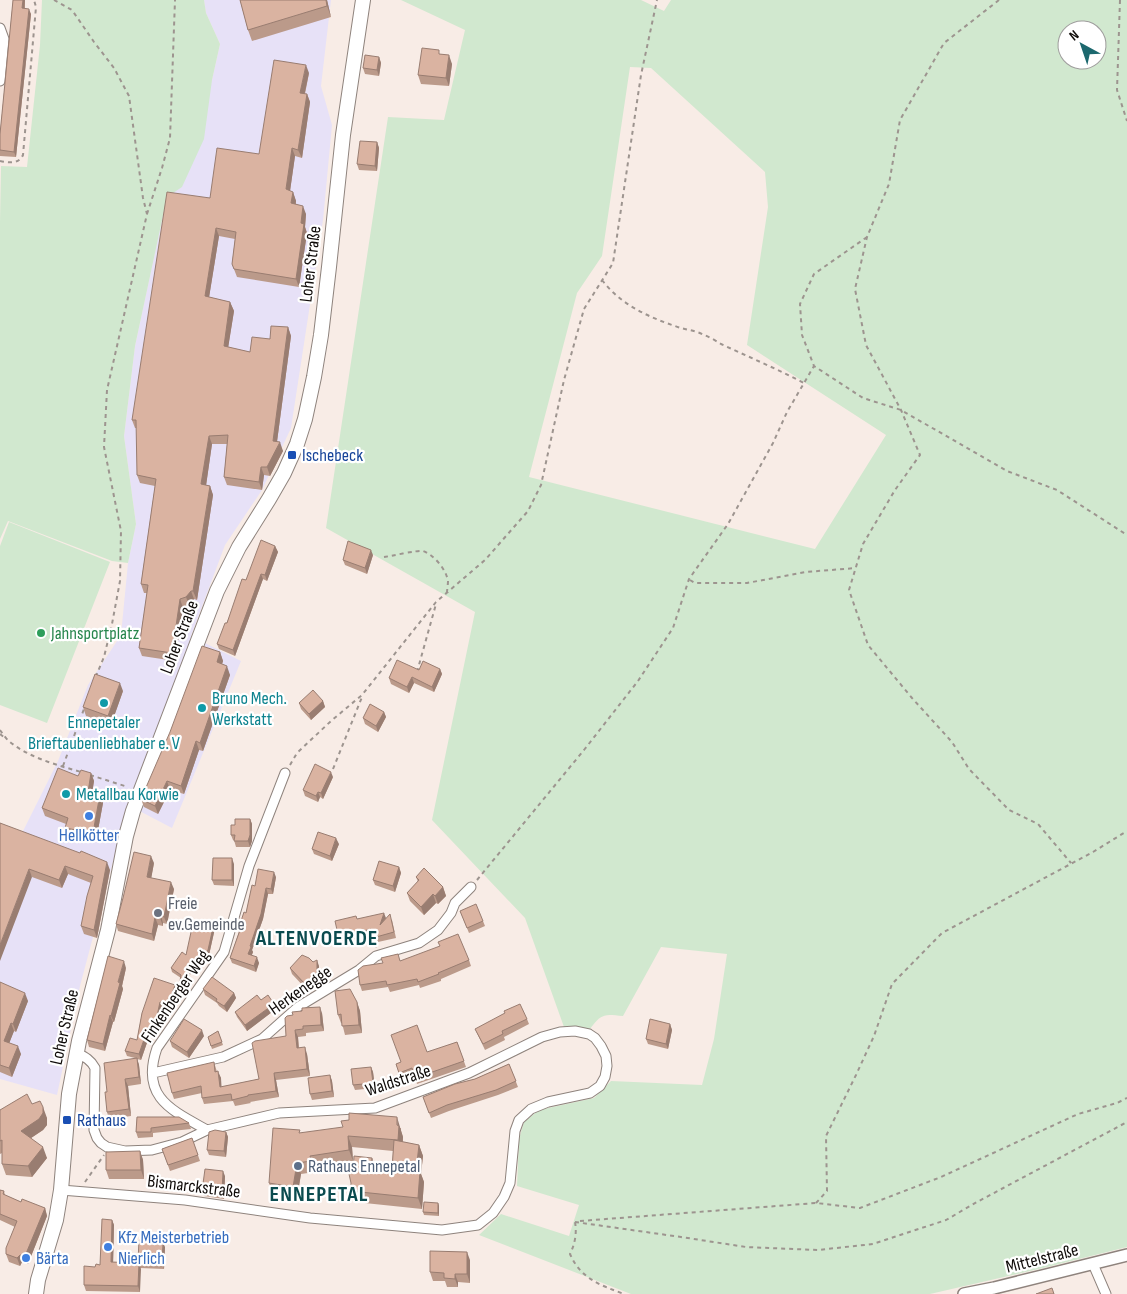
<svg xmlns="http://www.w3.org/2000/svg" width="1127" height="1294" font-family="'Sofia Sans Condensed',sans-serif">
<style>
.industrial{fill:#e7e1f7}
.green{fill:#d1e8cf;fill-rule:evenodd}
.lines{fill:none;stroke-linecap:round;stroke-linejoin:round}
.minor-casing{stroke:#8e837d;stroke-width:11}
.tertiary-casing{stroke:#8e837d;stroke-width:14}
.secondary-casing{stroke:#8e837d;stroke-width:16}
.path{stroke:#9d948f;stroke-width:2;stroke-dasharray:4 4;stroke-linecap:butt}
.minor{stroke:#fff;stroke-width:9}
.tertiary{stroke:#fff;stroke-width:11}
.secondary{stroke:#fff;stroke-width:14}
.wall{fill:#bb9a8a}
.shaded-wall{fill:#997d71}
.building{fill:#dab3a1;stroke:#997d71}
.transit-dot{fill:#1a4fb4;stroke:#fff;stroke-width:2}
.leisure-dot{fill:#2e9e5b;stroke:#fff;stroke-width:2}
.culture-dot{fill:#0f9aa8;stroke:#fff;stroke-width:2}
.shop-dot{fill:#3f7fe0;stroke:#fff;stroke-width:2}
.worship-dot{fill:#6b7280;stroke:#fff;stroke-width:2}
.service-dot{fill:#5c6f8a;stroke:#fff;stroke-width:2}
.labels{text-anchor:middle;stroke-width:4.5;stroke-linejoin:round;paint-order:stroke}
.street-label{font-size:18px;fill:#0f0b09;stroke:#fff}
.transit-label{font-size:18px;fill:#164399;stroke:#fff;text-anchor:start}
.leisure-label{font-size:18px;fill:#27864d;stroke:#fff;text-anchor:start}
.culture-label{font-size:18px;fill:#0d838f;stroke:#fff;text-anchor:start}
.shop-label{font-size:18px;fill:#366cbe;stroke:#fff;text-anchor:start}
.worship-label{font-size:18px;fill:#5b616d;stroke:#fff;text-anchor:start}
.service-label{font-size:18px;fill:#4e5e75;stroke:#fff;text-anchor:start}
.district-label{font-size:22px;font-weight:bold;letter-spacing:1px;fill:#0b4b4f;stroke:#fff}
</style>
<rect width="100%" height="100%" fill="#f8ece6"/>
<path class="industrial" d="M204 0H331L321 86 332 125 323 220 291 428 262 490 225 545 191 636 241 661 172 828 128 805 80 986 57 1095 0 1079V824L22 833 58 761 88 685 121 635 128 563 136 524 124 436 135 346 167 196 212 80 220 44 206 13Z"/>
<path class="green" d="M42 0H204L206 13 220 44 212 80 204 139 182 187 167 197 135 346 124 436 136 524 128 563 112 561 8 521 0 539V222L1 166 27 167 40 45Z
M401 0H641L664 11 671 0H1127V1247L1043 1268 930 1294H631L479 1235 501 1214 569 1236 579 1205 517 1186 519 1139 524 1122 539 1110 594 1098 611 1081 702 1085 714 1039 727 954 661 947 623 1016C604 1014 602 1013 590 1029L564 1027 525 918 432 820 475 612 326 528 388 117 444 120 465 30ZM1067 30H1097V60H1067ZM630 67 651 68 765 172 768 207 747 345 886 435 815 549 529 477 577 293 602 256Z
M9 522 110 562 47 723 0 705V546Z"/>
<g class="lines">
<g class="minor-casing">
<path id="minor" d="M0 28 4 39 0 81
M153 1073 223 1057 262 1039 298 1007 359 970 376 956 419 943 438 930 451 913 455 903 471 887
M207 1130C171 1110 140 1097 157 1048L224 952 249 866 285 773
M61 1190 185 1200 310 1218 442 1230 478 1225 493 1213 504 1197 510 1183 515 1131 519 1120 531 1109 548 1102 590 1093 600 1086 605 1077 607 1066 606 1056 601 1046 595 1038 589 1034 575 1031 560 1032 542 1037 469 1073 375 1108 279 1113 207 1130 182 1142 152 1150 125 1151 107 1147 101 1143 97 1138 94 1130 95 1068C91 1060 85 1057 77 1053
M1093 1264 1106 1294"/>
</g>
<g class="tertiary-casing">
<path id="tertiary" d="M964 1294 994 1288 1127 1255"/>
</g>
<g class="secondary-casing">
<path id="secondary" d="M36 1294 38 1280 56 1220 61 1190 69 1094 79 1041 108 930 126 836 133 811 217 591 239 547 269 499 284 473 297 444 305 419 314 377 321 335 329 267 343 135 363 0"/>
</g>
<path class="path" d="M54 0 72 10 94 42 114 68 129 96 143 198 147 214 107 390 104 447 121 531 120 581 112 624 104 657 96 676
M999 0 944 43 900 120 889 184 867 237 855 289 866 345 901 410 920 455 895 490 863 544 849 590 868 645 912 698 952 742 969 769 1009 810 1038 824 1071 863
M1120 0 1117 90 1127 121
M0 161C9 163 19 164 23 155L36 7 34 0
M147 214 162 168 170 138 175 0
M867 237 814 274 800 304 802 335 814 366 863 398 901 410 1007 471 1057 490 1127 535
M602 280C620 304 648 317 675 326 685 330 695 330 704 335 710 337 716 341 721 344 749 357 777 369 804 383
M384 557C392 556 417 550 423 551 434 555 446 569 448 581 448 585 447 589 447 593
M690 580 695 583H747L806 572 856 568
M417 672 436 604
M0 730C3 734 6 739 10 742 30 758 57 765 81 772
M0 734 5 738
M290 765 297 753 331 721 362 695 436 602 485 560 528 511 541 485 564 380 584 309 613 263 641 75 657 0
M63 766 84 709
M333 769 362 697
M90 775 128 787
M477 880 584 750 638 681 673 628 689 579 728 524 773 443 787 412 814 366
M85 1182 104 1155
M816 1203 827 1191 826 1136 856 1075 874 1036 892 984 942 933 1093 852 1127 831
M580 1221 816 1203 860 1208 941 1177 1078 1114 1117 1103 1127 1098
M575 1222 681 1237 746 1247 818 1250 873 1244 946 1220 977 1202 1127 1122
M575 1222C577 1233 575 1244 570 1254 581 1279 600 1285 624 1294"/>
<use href="#minor" class="minor"/>
<use href="#tertiary" class="tertiary"/>
<use href="#secondary" class="secondary"/>
</g>
<path class="wall" d="M13 0H25V8L31 14 16 157 0 156V134Z
M240 0H327L331 17 252 41 248 30Z
M441 54 452 64 449 86 421 84 418 75Z
M379 57 381 63 379 76 365 74 363 68Z
M309 73 305 94H307L310 102 302 158 295 156 290 191 293 192 296 201V204L306 214 305 227 307 233 299 287 237 277 232 264 235 239 219 236 209 297 230 302 234 311 228 347 250 352 288 327 291 336 277 442 283 451 270 476 264 475 262 490 227 485 224 477 227 444H212L206 485 210 486 213 495 197 600 194 599 189 605 183 608 175 661 142 656 139 648 147 593H144L141 584 155 486 140 483 137 475V428H135L132 420 210 198 259 154Z
M377 142 379 148 377 171 359 170 357 164Z
M275 546 278 552 267 581 263 579 235 656 219 649 217 644 246 580Z
M373 555 367 574 345 565 343 560Z
M220 652 223 661 222 664 230 675 203 751 199 750 184 794 170 790 158 814 144 807 141 799Z
M440 669 442 674 434 692 414 683 409 693 391 684 389 678 419 670Z
M123 691 111 725 86 716 83 707Z
M323 701 325 707 311 720 301 709 299 703Z
M384 712 386 717 378 732 365 724 363 718Z
M91 773 94 781 92 793 103 803 96 841 68 836 65 828 66 824 45 816 42 808 78 776Z
M333 777 323 799 320 797 318 802 305 796 303 790Z
M250 819 252 824V841L250 847H236L234 840H233L231 835 235 825Z
M0 823 110 870 97 938 84 934 81 926 91 883 68 874 62 888 32 877Z
M339 844 332 861 314 854 312 849Z
M154 863 151 878 174 889 167 924 163 923V926L158 925 154 941 118 931 116 924Z
M234 864V886L214 885 212 880Z
M399 867 401 873 395 892 375 885 373 880Z
M276 877 273 894H268L263 919 252 950 253 952 252 955 259 963 256 972 232 963 230 958 239 932 238 930 246 913 255 886Z
M416 877 443 887 446 896 438 904 436 903 424 915 410 901 407 893 418 882Z
M460 911 483 921 485 926 469 933Z
M386 918 392 920 396 938 378 942 376 948 375 943 368 945 366 939 369 936 350 940V943L341 945 339 939 357 919Z
M214 923 215 928 209 955 199 968 196 966 182 986 180 981 181 978 172 972 171 968 186 955 201 925Z
M469 960 471 966 441 979V981L420 988 419 985 390 992 388 987 362 991 360 985 401 961Z
M313 962 319 966V977L307 990 292 974 290 968Z
M126 968 122 986 123 989 114 1022H113L105 1051 89 1047 87 1040Z
M0 982 28 1001 16 1032 14 1031 9 1043 21 1054 12 1077 0 1072Z
M175 985 177 991 170 1010 162 1007 156 1035 150 1034 141 1060 137 1059 139 1065 141 1084 128 1086 131 1116 109 1119 107 1112V1092L135 1058 127 1056 125 1051 137 1040 142 1013Z
M203 989 234 993 236 998 227 1012 219 1006 217 1003 205 995Z
M261 1000 276 1009 247 1031 237 1017 235 1012Z
M357 1002 360 1011 362 1033 345 1035 342 1023H341L338 1015Z
M322 1013 324 1031 306 1033V1036L298 1037 299 1048 307 1054 310 1076 276 1080 279 1097 250 1102 251 1103 235 1106 233 1101 204 1104 202 1098V1093L174 1099 172 1093 214 1062 217 1072 221 1078V1087L259 1079 286 1036 285 1018Z
M527 1019 529 1024 504 1037 505 1040 485 1050 475 1029Z
M670 1024 672 1030 668 1049 648 1044 646 1039Z
M218 1031 223 1045 212 1049 208 1037Z
M204 1036 189 1058 172 1047 170 1041Z
M457 1042 466 1067 417 1084 414 1074 401 1079 396 1064Z
M509 1064 518 1087 498 1095 449 1111 431 1118 423 1097 475 1079Z
M371 1067 373 1072 375 1088 355 1090 353 1085Z
M330 1075 332 1081 334 1097 312 1100 310 1094Z
M32 1104 47 1118V1125L43 1130 31 1138 47 1158 32 1177 6 1175 2 1164V1153L0 1154V1110Z
M137 1117 189 1123 191 1129 153 1133V1137L138 1138 136 1132Z
M401 1128V1131L403 1137V1142L419 1145 423 1156 421 1174 424 1182 422 1209 355 1202 351 1191 353 1172 372 1158 375 1168 392 1169 393 1151 352 1147 353 1161 314 1167 315 1172 301 1174 297 1198 273 1194 269 1183 301 1133Z
M226 1132 228 1137 226 1157 209 1155 207 1150Z
M192 1138 200 1161 170 1171 162 1149Z
M140 1151 143 1160 144 1179H109L106 1170Z
M225 1176 224 1199 204 1196 202 1191Z
M0 1190 4 1191 5 1195 21 1202 45 1208 47 1216 28 1264 22 1262 20 1266 9 1262 6 1254 15 1227 0 1220Z
M438 1203 439 1206V1216L424 1215 423 1212Z
M112 1220 114 1225 113 1262 139 1263 138 1262 165 1247 164 1269 140 1268V1292L86 1291 84 1285 95 1267 100 1265Z
M470 1260V1283L458 1282V1287H447L445 1281H433L430 1272Z"/>
<path class="shaded-wall" d="M23 0H25L24 13 22 8Z
M326 0H327L331 17 327 6Z
M29 9 31 14 16 157 14 152Z
M449 55 452 64 449 86 446 78Z
M379 57 381 63 379 76 377 70Z
M306 65 309 73 303 101 300 93Z
M307 94 310 102 302 158 298 150Z
M377 142 379 148 377 171 375 166Z
M292 148 295 156 289 198 286 189Z
M293 192 296 201 294 211 291 203Z
M303 206 306 214 305 227 307 233 299 287 296 279 301 223Z
M216 228 219 236 208 304 205 296Z
M230 302 234 311 227 355 224 346Z
M288 327 291 336 276 449 273 441Z
M209 436 212 444 205 493 201 484Z
M280 442 283 451 270 476 267 467Z
M261 467 264 475 262 490 259 482Z
M210 486 213 495 197 600 193 591Z
M275 546 278 552 267 581 265 575Z
M371 550 373 555 367 574 365 568Z
M261 574 263 579 235 656 233 650Z
M191 591 194 599 189 605 186 597Z
M180 599 183 608 175 661 172 653Z
M220 652 223 661 220 670 217 662Z
M227 666 230 675 203 751 200 743Z
M440 669 442 674 434 692 432 687Z
M412 677 414 683 409 693 407 687Z
M120 683 123 691 111 725 108 716Z
M323 701 325 707 311 720 309 714Z
M384 712 386 717 378 732 376 726Z
M196 741 199 750 184 794 181 786Z
M331 772 333 777 323 799 321 793Z
M91 773 94 781 91 800 88 792Z
M167 781 170 790 158 814 155 806Z
M318 792 320 797 318 802 316 796Z
M100 794 103 803 96 841 93 833Z
M250 819 252 824V841L250 847 248 841Z
M336 838 339 844 332 861 330 856Z
M151 856 154 863 150 885 147 877Z
M232 858 234 864V886L232 880Z
M107 862 110 870 97 938 94 930Z
M65 866 68 874 62 888 59 880Z
M399 867 401 873 395 892 393 886Z
M29 869 32 877 0 961V945Z
M274 872 276 877 273 894 271 889Z
M171 882 174 889 167 924 164 917Z
M443 887 446 896 438 904 435 896Z
M266 888 268 894 263 919 252 950 253 952 250 959 248 954 250 946Z
M433 894 436 903 424 915 421 907Z
M384 913 386 918 380 925Z
M161 916 163 923V926L160 918Z
M155 917 158 925 154 941 152 934Z
M214 923 215 928 209 955 199 968 198 963Z
M376 937 378 942 376 948 374 942Z
M257 957 259 963 256 972 254 966Z
M317 960 319 966V977L307 990 305 984Z
M124 961 126 968 122 986 123 989 114 1022 111 1016 118 982Z
M195 961 196 966 182 986 180 981Z
M175 985 177 991 170 1010 168 1005Z
M25 993 28 1001 16 1032 13 1024Z
M234 993 236 998 227 1012 224 1006Z
M160 1002 162 1007 156 1035 154 1030Z
M357 1002 360 1011 362 1033 359 1025Z
M274 1004 276 1009 247 1031 245 1025Z
M320 1007 322 1013 324 1031 321 1025Z
M110 1015 113 1022 105 1051 103 1044Z
M11 1023 14 1031 7 1049 4 1041Z
M670 1024 672 1030 668 1049 666 1044Z
M148 1028 150 1034 141 1060 139 1054Z
M202 1030 204 1036 189 1058 187 1052Z
M295 1030 298 1037 299 1055 297 1048Z
M18 1046 21 1054 12 1077 9 1068Z
M305 1047 307 1054 310 1076 307 1069Z
M137 1058 139 1065 141 1084 139 1077Z
M371 1067 373 1072 375 1088 373 1083Z
M218 1071 221 1078 222 1094 220 1087Z
M274 1073 276 1080 279 1097 276 1091Z
M330 1075 332 1081 334 1097 332 1091Z
M125 1079 128 1086 131 1116 129 1109Z
M43 1107 47 1118V1125L43 1130 25 1142 21 1131Z
M397 1117 403 1137 402 1151 398 1140Z
M226 1132 228 1137 226 1157 224 1151Z
M348 1136 352 1147 353 1161 349 1150Z
M419 1145 423 1156 421 1174 424 1182 422 1209 418 1198 416 1171Z
M43 1147 47 1158 32 1177 28 1166Z
M140 1151 143 1160 144 1179 141 1170Z
M372 1158 376 1169 371 1167Z
M297 1163 301 1174 297 1198 293 1187Z
M223 1171 225 1176 224 1199 222 1193Z
M438 1203 439 1206V1216L438 1213Z
M45 1208 47 1216 28 1264 25 1256Z
M112 1220 114 1225 113 1268 111 1262Z
M163 1242 165 1247 164 1269 162 1263Z
M467 1252 470 1260V1283L467 1274Z
M20 1255 22 1262 20 1266 17 1258Z
M139 1263 141 1269 140 1292 138 1286Z
M455 1274 458 1282V1287L455 1279Z"/>
<path class="building" d="M13 0H23L22 8 29 9 14 152 0 150V134Z
M240 0H326L327 6 248 30Z
M422 48 439 50V54L449 55 446 78 418 75Z
M365 55 379 57 377 70 363 68Z
M274 60 306 65 300 93 307 94 298 150 292 148 286 189 293 192 291 203 303 206 301 223 304 224 296 279 234 269 232 264 236 232 216 228 205 296 230 302 224 346 250 352 252 337 270 339 271 326 288 327 273 441 280 442 267 467H261L259 482 224 477 228 435 209 436 201 484 210 486 193 591H191L186 597 180 599 172 653 139 648 148 585 141 584 156 479 137 475 136 420H132L167 192 210 198 217 148 259 154Z
M360 141 377 142 375 166 357 164Z
M261 540 275 546 265 575 261 574 233 650 217 644 225 623H227L242 579 246 580Z
M348 541 371 550 365 568 343 560Z
M202 646 220 652 217 662 227 666 200 743 196 741 181 786 167 781 155 806 141 799 170 732Z
M397 660 419 670 423 661 440 669 432 687 412 677 407 687 389 678Z
M95 674 120 683 108 716 83 707Z
M313 690 323 701 309 714 299 703Z
M370 704 384 712 376 726 363 718Z
M315 764 331 772 321 793 318 792 316 796 303 790Z
M58 768 78 776 81 770 91 773 88 792 100 794 93 833 65 828 68 818 42 808Z
M235 819H250V835L248 841H234L235 835H231V825H235Z
M0 823 80 853 81 851 107 862 94 930 81 926 87 896 93 876 65 866 59 880 29 869 0 945Z
M318 832 336 838 330 856 312 849Z
M134 852 151 856 147 877 171 882 164 917 161 916 160 918 155 917 152 934 116 924 123 898Z
M213 858H232V880H212Z
M379 861 399 867 393 886 373 880Z
M424 868 443 887 435 896 433 894 421 907 407 893 419 880 416 877Z
M258 869 274 872 271 889 266 888 261 914 250 946 251 947 248 954 257 957 254 966 230 958 240 930H238L244 912 246 913 252 885 255 886Z
M476 904 483 921 467 928 460 911Z
M384 913 380 925 390 914 394 932 376 937 374 942 373 937 366 939 372 933 371 929 348 935V937L339 939 335 921 356 916 357 919Z
M202 921 214 923 208 950 198 963 195 961 180 981 181 975 171 968 182 952 186 955 193 923 201 925Z
M458 934 469 960 438 973 439 974 418 982 417 979 387 985 386 981 360 985 358 970 363 966 383 963 381 958 398 954 400 961 440 946 438 942Z
M302 955 309 958 313 962 317 960V972L305 984 290 968Z
M108 956 124 961 118 982 120 983 111 1016 110 1015 103 1044 87 1040Z
M212 977 234 993 224 1006 216 1001 217 999 203 989Z
M154 978 175 985 168 1005 160 1002 154 1030 148 1028 139 1054 125 1051 130 1038 137 1040 142 1013Z
M0 982 25 993 13 1024 11 1023 4 1041 18 1046 9 1068 0 1065Z
M350 989 357 1002 359 1025 342 1026 341 1014 338 1015 335 991Z
M257 995 261 1000 268 995 274 1004 245 1025 235 1012Z
M520 1004 527 1019 502 1031 503 1034 483 1044 475 1029 505 1013 504 1011Z
M320 1007 321 1025 303 1026V1029L295 1030 297 1048 305 1047 307 1069 274 1073 276 1091 248 1095V1096L232 1100 231 1094 202 1098 201 1086 172 1093 167 1073 214 1062 215 1072 218 1071 220 1087 259 1079 252 1043 255 1041 286 1036 285 1018 287 1016 293 1015 292 1012 302 1011V1008Z
M184 1019 202 1030 187 1052 170 1041Z
M650 1019 670 1024 666 1044 646 1039Z
M417 1025 427 1052 457 1042 464 1061 415 1078 412 1068 399 1073 396 1064 401 1062 391 1035Z
M218 1031 222 1042 211 1046 208 1037Z
M137 1058 139 1077 125 1079 129 1109 107 1112 105 1092H107L104 1063Z
M509 1064 516 1081 496 1090 447 1105 429 1113 423 1097 455 1084 475 1079Z
M371 1067 373 1083 353 1085 351 1069Z
M330 1075 332 1091 310 1094 308 1078Z
M27 1094 32 1104 40 1101 43 1107V1113L39 1119 21 1131 43 1147 28 1166 2 1164V1140L0 1141V1110Z
M349 1113 397 1117V1125L399 1126 398 1140 348 1136 349 1150 310 1156 311 1161 297 1163 293 1187 269 1183 273 1128 300 1130 299 1133 343 1127 341 1121 349 1120Z
M137 1117H179L189 1123 151 1128V1132H136Z
M215 1130 226 1132 224 1151 207 1150 209 1132Z
M192 1138 198 1155 168 1165 162 1149Z
M394 1140 419 1145 416 1171H420L418 1198 351 1191V1183L349 1174 353 1172 354 1156 372 1158 371 1167 392 1169Z
M140 1151 141 1170H106V1152Z
M205 1169 223 1171 222 1193 202 1191Z
M0 1190 4 1191 3 1194 21 1202 22 1199 45 1208 25 1256 20 1255 17 1258 6 1254V1248L17 1221 0 1214Z
M424 1202 438 1203V1213L423 1212Z
M102 1219 112 1220 111 1262 139 1263 138 1286 84 1285V1266L95 1267 96 1264 100 1265Z
M139 1240 163 1242 162 1263 138 1262Z
M430 1251 467 1252V1274H455V1279L444 1278V1273L430 1272Z
M1052 1288 1054 1294H1036Z"/>
<g class="transit-dot">
<rect x="287" y="450" width="10" height="10" rx="2.5"/>
<rect x="62" y="1115" width="10" height="10" rx="2.5"/>
</g>
<circle class="leisure-dot" cx="41" cy="633" r="5"/>
<g class="culture-dot">
<circle cx="104" cy="703" r="5"/>
<circle cx="202" cy="708" r="5"/>
<circle cx="66" cy="794" r="5"/>
</g>
<g class="shop-dot">
<circle cx="89" cy="816" r="5"/>
<circle cx="108" cy="1247" r="5"/>
<circle cx="26" cy="1258" r="5"/>
</g>
<circle class="worship-dot" cx="158" cy="913" r="5"/>
<circle class="service-dot" cx="298" cy="1166" r="5"/>
<g class="labels">
<g class="street-label">
<text transform="translate(310 264) rotate(-83)" y="6">Loher Straße</text>
<text transform="translate(179 637) rotate(-69)" y="6">Loher Straße</text>
<text transform="translate(300 990) rotate(-35)" y="6">Herkenegge</text>
<text transform="translate(175 996) rotate(-56)" y="6">Finkenberger Weg</text>
<text transform="translate(64 1027) rotate(-77)" y="6">Loher Straße</text>
<text transform="translate(398 1080) rotate(-18)" y="6">Waldstraße</text>
<text transform="translate(194 1186) rotate(7)" y="6">Bismarckstraße</text>
<text transform="translate(1042 1258) rotate(-14)" y="6">Mittelstraße</text>
</g>
<g class="transit-label">
<text x="302" y="461">Ischebeck</text>
<text x="77" y="1126">Rathaus</text>
</g>
<g class="leisure-label">
<text x="51" y="639">Jahnsportplatz</text>
</g>
<g class="culture-label">
<text x="212" y="704">Bruno Mech.<tspan x="212" dy="21">Werkstatt</tspan></text>
<text x="104" y="728" text-anchor="middle">Ennepetaler<tspan x="104" dy="21">Brieftaubenliebhaber e. V</tspan></text>
<text x="76" y="800">Metallbau Korwie</text>
</g>
<g class="shop-label">
<text x="89" y="841" text-anchor="middle">Hellkötter</text>
<text x="118" y="1243">Kfz Meisterbetrieb<tspan x="118" dy="21">Nierlich</tspan></text>
<text x="36" y="1264">Bärta</text>
</g>
<g class="worship-label">
<text x="168" y="909">Freie<tspan x="168" dy="21">ev.Gemeinde</tspan></text>
</g>
<g class="service-label">
<text x="308" y="1172">Rathaus Ennepetal</text>
</g>
<g class="district-label">
<text x="317" y="945">ALTENVOERDE</text>
<text x="319" y="1201">ENNEPETAL</text>
</g>
</g>
<g transform="translate(1082 45) rotate(320)"><circle r="24" fill="#ffffff" stroke="#9f9d9d"/>
<path d="M0-4L9 19L0 12L-9 19Z" fill="#1c686e"/>
<text y="-8" font-size="14" font-weight="bold" text-anchor="middle" fill="#0f0b09">N</text>
</g>
</svg>
